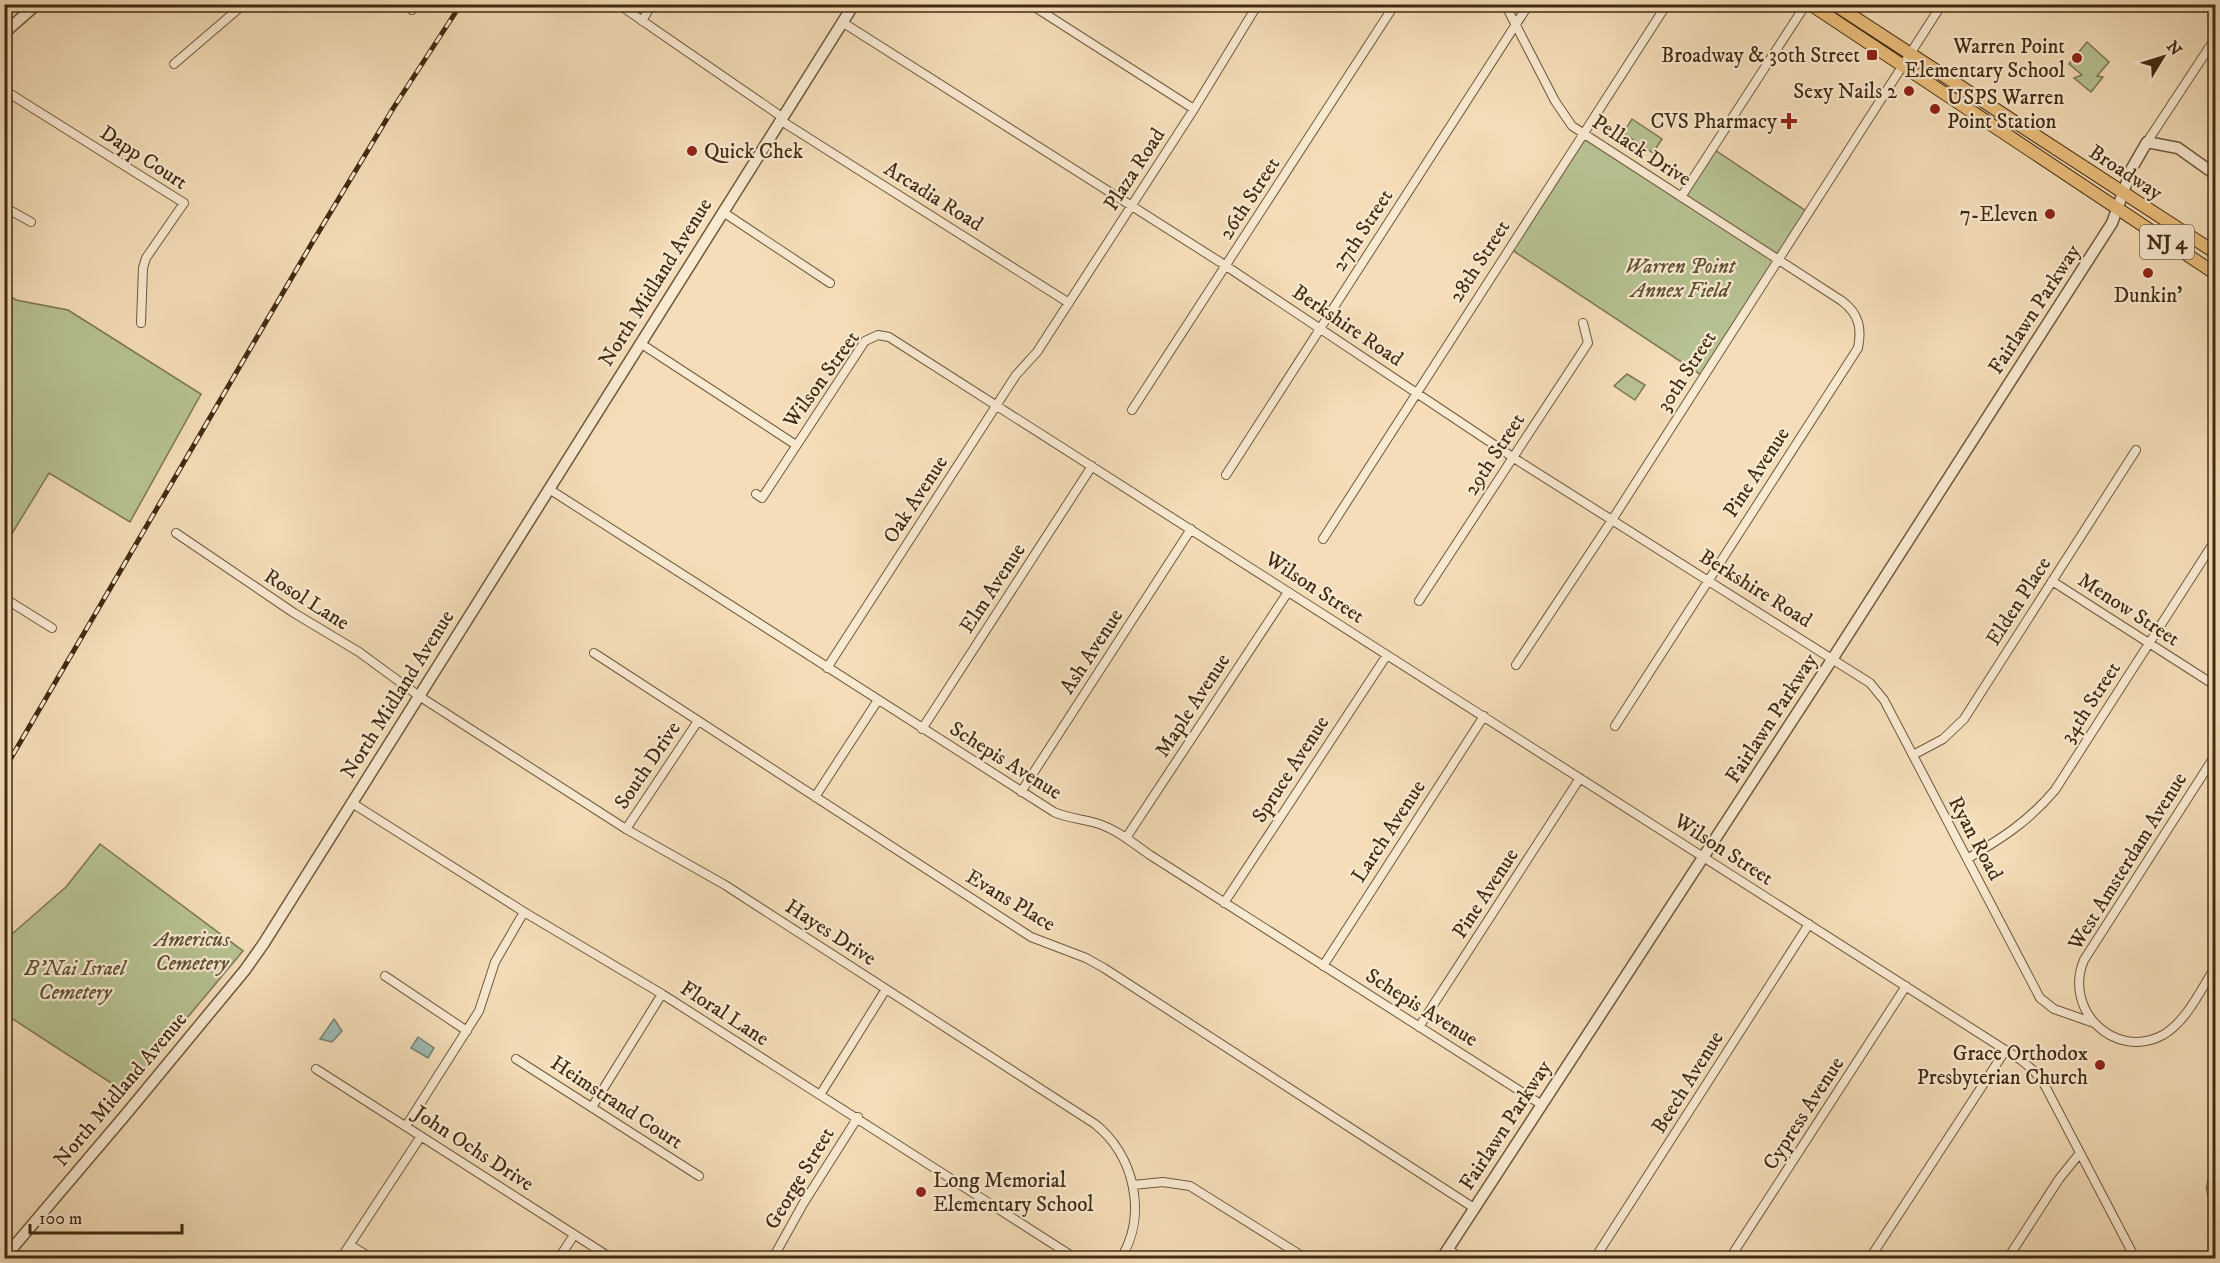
<svg xmlns="http://www.w3.org/2000/svg" width="2220" height="1263" font-family="'IM FELL DW Pica',serif">
<style>
.green{fill:#b7c292;stroke:#7c7652;stroke-width:1.5}
.water{fill:#9cbbb3;stroke:#788172;stroke-width:1.5}
.lines{fill:none;stroke-linecap:round;stroke-linejoin:round}
.minor-casing{stroke:#6e583b;stroke-width:10}
.tertiary-casing{stroke:#6e583b;stroke-width:13}
.primary-casing{stroke:#412b11;stroke-width:14}
.minor{stroke:#f8e9d1;stroke-width:8}
.tertiary{stroke:#f8e9d1;stroke-width:10}
.primary{stroke:#eabe7c;stroke-width:12}
.rail-casing{stroke:#412b11;stroke-width:5}
.rail{stroke:#f8e9d1;stroke-width:3;stroke-dasharray:9;stroke-linecap:butt}
.poi-dot{fill:#8f2418;stroke:#f8e9d1;stroke-width:2}
.labels{text-anchor:middle;stroke-width:4.5;stroke-linejoin:round;paint-order:stroke}
.shield{fill:#f8e9d1;stroke:#78644b;stroke-width:1.5}
.shield-label{font-size:20px;font-weight:bold;fill:#412b11}
.poi-label{font-size:21px;fill:#412b11;stroke:#f8e9d1;text-anchor:end}
.street-label{font-size:21px;fill:#412b11;stroke:#f8e9d1}
.park-label{font-size:21px;font-style:italic;fill:#5e5131;stroke:#f8e9d1}
</style>
<rect width="100%" height="100%" fill="#f4ddb8"/>
<filter id="stains"><feTurbulence type="fractalNoise" baseFrequency=".00333" numOctaves="4"/><feColorMatrix values="0 0 0 0 .2 0 0 0 0 .09 0 0 0 0 .02 0 0 0 .5 -.17"/></filter>
<radialGradient id="worn" r=".72"><stop offset=".6" stop-color="#630" stop-opacity="0"/><stop offset="1" stop-color="#630" stop-opacity=".3"/></radialGradient>
<path class="green" d="M2087 42 2109 62 2097 76 2103 77 2091 92 2074 78 2082 75 2069 64Z
M1632 119 1662 139 1653 153 1623 133Z
M1582 133 1681 196 1712 148 1809 213 1704 377 1509 248Z
M5 292 16 300 68 310 201 394 130 522 49 473 5 545Z
M1627 374 1645 385 1635 400 1614 386Z
M100 844 243 951 125 1092 5 1014V940L66 887Z"/>
<path class="water" d="M334 1019 342 1031 332 1042 320 1039Z
M418 1037 434 1048 428 1058 411 1048Z"/>
<g class="lines">
<g class="minor-casing">
<path id="minor" d="M618 4 782 117
M1030 4 1194 109
M1505 4 1555 101 1572 126 1842 301C1859 314 1862 328 1858 348L1615 726
M412 10 416 4
M642 21 652 4
M842 22 1220 262 1520 462 1870 683 1884 700 2040 998 2054 1009 2094 1023
M174 64 244 4
M4 90 184 203 146 258 143 268 141 323
M780 120 1069 303
M2147 142 2216 37
M1681 197 1806 4
M4 207 31 222
M723 212 830 283
M640 343 796 445
M1132 410 1395 4
M1226 475 1529 4
M549 489 1054 812C1067 818 1082 819 1096 823 1116 829 1133 843 1150 855L1542 1105
M756 494 762 498 865 341 878 335 889 337 2021 1060 2034 1071 2043 1082 2135 1258
M176 533 294 613 359 652 419 696 626 829 725 885 1095 1124C1134 1155 1148 1214 1121 1258
M1323 539 1667 4
M2052 581 2216 686
M4 598 52 628
M1419 601 1588 343 1583 323
M594 653 1031 937 1086 958 1104 968 1474 1208
M1516 665 1612 520 1942 4
M827 668 1016 375 1037 352 1194 109 1258 4
M922 729 1092 466
M2216 754 2084 960C2063 1009 2114 1061 2163 1035 2187 1021 2201 989 2216 966
M1913 755 1943 739 1964 719 2136 450
M1021 792 1191 529
M815 797 878 700
M352 803 524 912 662 994 1075 1258
M626 829 698 721
M1126 838 1288 592
M1967 859C2002 838 2028 822 2055 790L2216 539
M1224 903 1387 655
M1323 966 1484 716
M385 976 467 1031
M1419 1027 1580 778
M516 1059 699 1176
M316 1069 611 1258
M820 1095 886 989
M592 1107 662 994
M406 1126 479 1011 495 962 524 912
M2216 1161 2211 1188 2216 1213
M1133 1185 1163 1182 1190 1186 1305 1258
M350 1245 371 1258
M1448 1249 1461 1258
M341 1258 421 1136
M559 1258 574 1235
M773 1258 803 1204 858 1117
M1595 1258 1809 924
M1730 1258 1906 986
M1870 1258 2005 1051
M2008 1258 2059 1179 2080 1153"/>
</g>
<g class="tertiary-casing">
<path id="tertiary" d="M4 33 37 4
M4 1258 127 1113 245 970 264 943 854 4
M1442 1258 1833 658 2112 223 2132 168 2147 142 2178 148 2216 175"/>
</g>
<g class="primary-casing">
<path id="primary" d="M1810 4 2216 274
M1834 4 2216 253"/>
</g>
<use href="#minor" class="minor"/>
<use href="#tertiary" class="tertiary"/>
<use href="#primary" class="primary"/>
<g class="rail-casing">
<path id="rail" d="M4 770 312 243 394 107 461 4"/>
</g>
<use href="#rail" class="rail"/>
</g>
<g class="poi-dot">
<rect x="1866" y="49" width="12" height="12" rx="3"/>
<circle cx="2077" cy="58" r="6"/>
<circle cx="1909" cy="91" r="6"/>
<circle cx="1935" cy="109" r="6"/>
<path d="M1786 112h6v6h6v6h-6v6h-6v-6h-6v-6h6z"/>
<circle cx="692" cy="151" r="6"/>
<circle cx="2050" cy="214" r="6"/>
<circle cx="2148" cy="273" r="6"/>
<circle cx="2100" cy="1065" r="6"/>
<circle cx="921" cy="1192" r="6"/>
</g>
<g class="labels">
<rect class="shield" x="2140" y="225" width="54" height="34" rx="4.5"/>
<g class="shield-label">
<text x="2167" y="249">NJ 4</text>
</g>
<g class="poi-label">
<text x="2065" y="53">Warren Point<tspan x="2065" dy="24">Elementary School</tspan></text>
<text x="1860" y="62">Broadway &amp; 30th Street</text>
<text x="1897" y="98">Sexy Nails 2</text>
<text x="1947" y="104" text-anchor="start">USPS Warren<tspan x="1947" dy="24">Point Station</tspan></text>
<text x="1777" y="128">CVS Pharmacy</text>
<text x="704" y="158" text-anchor="start">Quick Chek</text>
<text x="2038" y="221">7-Eleven</text>
<text x="2148" y="302" text-anchor="middle">Dunkin'</text>
<text x="2088" y="1060">Grace Orthodox<tspan x="2088" dy="24">Presbyterian Church</tspan></text>
<text x="933" y="1187" text-anchor="start">Long Memorial<tspan x="933" dy="24">Elementary School</tspan></text>
</g>
<g class="street-label">
<text transform="translate(1642 150) rotate(33)" y="7">Pellack Drive</text>
<text transform="translate(144 157) rotate(33)" y="7">Dapp Court</text>
<text transform="translate(1134 169) rotate(-57)" y="7">Plaza Road</text>
<text transform="translate(2126 172) rotate(33)" y="7">Broadway</text>
<text transform="translate(934 196) rotate(32)" y="7">Arcadia Road</text>
<text transform="translate(1249 198) rotate(-57)" y="7">26th Street</text>
<text transform="translate(1362 230) rotate(-57)" y="7">27th Street</text>
<text transform="translate(1479 261) rotate(-57)" y="7">28th Street</text>
<text transform="translate(655 282) rotate(-58)" y="7">North Midland Avenue</text>
<text transform="translate(2034 309) rotate(-57)" y="7">Fairlawn Parkway</text>
<text transform="translate(1348 325) rotate(34)" y="7">Berkshire Road</text>
<text transform="translate(1686 371) rotate(-57)" y="7">30th Street</text>
<text transform="translate(821 379) rotate(-54)" y="7">Wilson Street</text>
<text transform="translate(1494 454) rotate(-57)" y="7">29th Street</text>
<text transform="translate(1756 472) rotate(-57)" y="7">Pine Avenue</text>
<text transform="translate(915 499) rotate(-57)" y="7">Oak Avenue</text>
<text transform="translate(1315 587) rotate(33)" y="7">Wilson Street</text>
<text transform="translate(992 588) rotate(-57)" y="7">Elm Avenue</text>
<text transform="translate(1756 588) rotate(32)" y="7">Berkshire Road</text>
<text transform="translate(307 599) rotate(32)" y="7">Rosol Lane</text>
<text transform="translate(2018 601) rotate(-57)" y="7">Elden Place</text>
<text transform="translate(2129 609) rotate(33)" y="7">Menow Street</text>
<text transform="translate(1091 651) rotate(-57)" y="7">Ash Avenue</text>
<text transform="translate(397 694) rotate(-58)" y="7">North Midland Avenue</text>
<text transform="translate(2090 702) rotate(-57)" y="7">34th Street</text>
<text transform="translate(1192 705) rotate(-57)" y="7">Maple Avenue</text>
<text transform="translate(1771 718) rotate(-57)" y="7">Fairlawn Parkway</text>
<text transform="translate(1006 760) rotate(32)" y="7">Schepis Avenue</text>
<text transform="translate(647 765) rotate(-56)" y="7">South Drive</text>
<text transform="translate(1290 769) rotate(-57)" y="7">Spruce Avenue</text>
<text transform="translate(1388 831) rotate(-57)" y="7">Larch Avenue</text>
<text transform="translate(1976 838) rotate(62)" y="7">Ryan Road</text>
<text transform="translate(1724 849) rotate(33)" y="7">Wilson Street</text>
<text transform="translate(2127 861) rotate(-58)" y="7">West Amsterdam Avenue</text>
<text transform="translate(1485 893) rotate(-57)" y="7">Pine Avenue</text>
<text transform="translate(1011 900) rotate(31)" y="7">Evans Place</text>
<text transform="translate(831 932) rotate(33)" y="7">Hayes Drive</text>
<text transform="translate(1422 1007) rotate(32)" y="7">Schepis Avenue</text>
<text transform="translate(725 1013) rotate(33)" y="7">Floral Lane</text>
<text transform="translate(1687 1082) rotate(-58)" y="7">Beech Avenue</text>
<text transform="translate(120 1089) rotate(-50)" y="7">North Midland Avenue</text>
<text transform="translate(617 1102) rotate(33)" y="7">Heimstrand Court</text>
<text transform="translate(1803 1113) rotate(-57)" y="7">Cypress Avenue</text>
<text transform="translate(1505 1125) rotate(-57)" y="7">Fairlawn Parkway</text>
<text transform="translate(474 1148) rotate(33)" y="7">John Ochs Drive</text>
<text transform="translate(799 1178) rotate(-59)" y="7">George Street</text>
</g>
<g class="park-label">
<text x="1680" y="273">Warren Point<tspan x="1680" dy="24">Annex Field</tspan></text>
<text x="192" y="946">Americus<tspan x="192" dy="24">Cemetery</tspan></text>
<text x="75" y="975">B'Nai Israel<tspan x="75" dy="24">Cemetery</tspan></text>
</g>
</g>
<rect width="2220" height="1263" fill="none" stroke="#f4ddb8" stroke-width="24"/>
<rect x="6" y="6" width="2208" height="1251" fill="none" stroke="#412b11" stroke-width="3"/>
<rect x="12" y="12" width="2196" height="1239" fill="none" stroke="#412b11" stroke-width="1.5"/>
<g transform="translate(2163 57) rotate(52)" stroke="#f8e9d1" stroke-width="4.5" paint-order="stroke">
<path d="M0-4.5L10 22L0 15L-10 22Z" fill="#412b11"/>
<text y="-9" font-size="16" font-weight="bold" text-anchor="middle" fill="#412b11">N</text>
</g>
<path d="M30 1224v9h152v-9" fill="none" stroke="#412b11" stroke-width="3"/>
<text x="39" y="1224" font-size="18" fill="#412b11" stroke="#f8e9d1" stroke-width="4.5" paint-order="stroke">100 m</text>
<rect width="100%" height="100%" filter="url(#stains)"/>
<rect width="100%" height="100%" fill="url(#worn)"/>
</svg>
